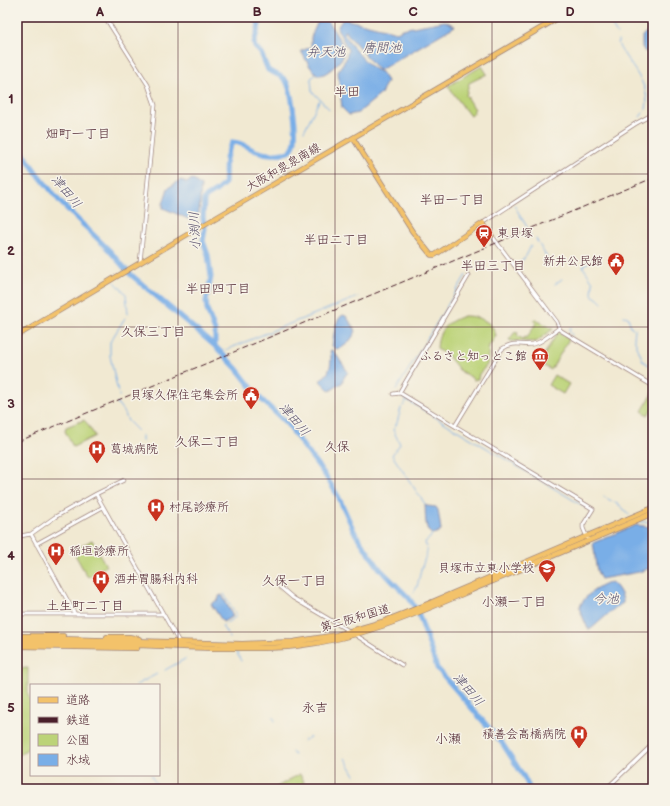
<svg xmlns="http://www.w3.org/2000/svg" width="670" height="806" font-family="'Balsamiq Sans','Klee One',sans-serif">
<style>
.green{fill:#bcd378;stroke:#837952}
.water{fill:#79aee7;stroke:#626689}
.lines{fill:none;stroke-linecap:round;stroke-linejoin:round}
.stream{stroke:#79aee7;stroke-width:1}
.river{stroke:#79aee7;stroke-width:5}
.minor-casing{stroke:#9e847e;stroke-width:4.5}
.major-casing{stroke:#9e847e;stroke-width:5.5}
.highway-casing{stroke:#9e847e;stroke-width:6}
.minor{stroke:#fff;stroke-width:3}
.major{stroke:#f3c26a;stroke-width:4}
.highway{stroke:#f3c26a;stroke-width:4.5}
.rail{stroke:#4a1f2b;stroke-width:1;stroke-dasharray:6 3;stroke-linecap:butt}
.grid{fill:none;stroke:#4a1f2b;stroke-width:1;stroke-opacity:0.55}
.labels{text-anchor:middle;stroke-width:3;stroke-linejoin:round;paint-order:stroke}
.street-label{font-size:12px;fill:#4a1f2b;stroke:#f7f3e8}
.poi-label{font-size:12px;fill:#4a1f2b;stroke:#f7f3e8;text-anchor:start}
.water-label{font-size:13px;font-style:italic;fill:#5a516d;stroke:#f7f3e8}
.neighbourhood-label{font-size:13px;fill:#4a1f2b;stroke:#f7f3e8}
.neatline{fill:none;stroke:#4a1f2b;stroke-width:1.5}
.grid-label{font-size:13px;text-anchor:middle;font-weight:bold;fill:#4a1f2b}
</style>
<rect width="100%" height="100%" fill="#f7f3e8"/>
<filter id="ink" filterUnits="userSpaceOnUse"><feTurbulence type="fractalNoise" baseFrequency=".025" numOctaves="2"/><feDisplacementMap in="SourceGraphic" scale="8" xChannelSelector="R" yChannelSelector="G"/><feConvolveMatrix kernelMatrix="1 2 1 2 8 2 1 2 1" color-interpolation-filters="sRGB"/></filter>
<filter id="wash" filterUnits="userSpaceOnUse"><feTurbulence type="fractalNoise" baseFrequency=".012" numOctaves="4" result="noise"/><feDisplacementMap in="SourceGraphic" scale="16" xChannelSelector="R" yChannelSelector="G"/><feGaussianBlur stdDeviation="0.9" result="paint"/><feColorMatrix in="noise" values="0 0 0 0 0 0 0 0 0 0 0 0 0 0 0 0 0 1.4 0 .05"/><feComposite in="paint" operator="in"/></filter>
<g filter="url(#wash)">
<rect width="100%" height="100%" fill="#f1e9d2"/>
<path class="green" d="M482 66 487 74 469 83 466 96 468 97V100L475 109 473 111 475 113 469 115 448 86Z
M464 316C478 316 493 321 496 336L489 346 487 365 479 374 478 379 473 380 471 377 460 371 449 357 437 349C438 330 446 322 464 316Z
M535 319 553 329 536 342 512 341 509 340 515 332 518 333 517 336 523 339 525 337 527 338 536 323 534 321Z
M558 332 569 339 551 370 539 363Z
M554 375 569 384 563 394 548 385Z
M653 393V407L648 415 642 411Z
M84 420 86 422 95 436 73 447 65 431 66 427Z
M92 540 106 566 89 577 87 576 73 551Z
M28 668V695L31 702V746L17 757V669Z
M300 774 307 789H273Z"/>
<path class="water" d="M320 17H325L343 45C343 50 344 54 342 58 339 63 323 79 317 74 310 69 305 58 301 51L311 47V37Z
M343 19 397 32 402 29 445 21 455 26 380 70H378L345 31 343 32C349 42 368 69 381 72L387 81 381 94 358 113 349 115 342 108 338 72 341 66 346 59 348 50 337 28Z
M653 26V49L645 52 642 47V36Z
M192 179 201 186C200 195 200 209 198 216L191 220 163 208V204L168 188 181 180 187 183Z
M343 315 346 316 356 331C351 340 346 348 335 349L332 346C334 337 334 320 343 315Z
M331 350H333L348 372 343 379V382L330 391 320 381C322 378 325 376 327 374 331 368 332 357 330 351Z
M425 504 427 506 436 507 438 510 441 530C423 544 426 514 425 504Z
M636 525 651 527 653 529V567L639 572 601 579C594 569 596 556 593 543Z
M611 582C617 585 624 597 623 603L615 608 591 629H588L579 608C585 595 597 587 611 582Z
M222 595 233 616 223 622 211 604 219 599V596Z"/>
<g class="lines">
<path class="stream" d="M607 17 617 34
M618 40C618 46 621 50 624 54 634 70 651 88 646 109
M317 74 311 78 312 91 329 109
M640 117 643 113
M304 131 319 101
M514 205 527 227
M530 234V237
M536 239 550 263
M595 258 584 265 583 267 593 282 592 295 598 299 602 303
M517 266 526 256 531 246
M115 282 126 294 128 314
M555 284 562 279
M624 316 628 317 631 327 633 328
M571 328 569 331 572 335
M635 329 634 339 643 361 653 368
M221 352 274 330 358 297
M396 390 466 275
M118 392 110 356V342L125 318
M119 396V395
M400 396 585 507
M117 403 124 412 128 421 141 434
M403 406 407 400
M401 408 397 423 393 430 400 444 392 455 425 504
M142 436V441
M604 497 621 506 629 515
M640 522H653
M414 592 417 587 421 570 425 558 427 551 425 542 430 538 432 534
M224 594 237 616 222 626 227 634
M409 598 411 595
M229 636 230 638
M236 651 241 661
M165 670 185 659
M136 685 157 674
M273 717 275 721
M303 741 310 737
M292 752 294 755
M345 758 355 775
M151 775 159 789"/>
<path class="river" d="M17 144 36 172 61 203 109 250 129 273 215 346 237 369 260 398 287 424 325 475 338 496 355 533 370 555 380 569 409 598 418 612 437 668 502 743 524 777 530 789
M215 346V331L207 310 206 301 211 277 208 255 203 241 205 228 203 218 204 200 206 197 216 191 225 183C226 164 223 158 233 142 241 142 249 148 256 151 264 154 274 155 283 153 287 153 291 151 293 147 299 138 292 91 286 81 282 75 274 74 268 70L261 53 255 47 254 43 259 25 256 17"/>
</g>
</g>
<g filter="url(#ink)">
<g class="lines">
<g class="minor-casing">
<path id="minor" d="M105 17 148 85 155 105 140 263
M483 223 635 124 653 114
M492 236 557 322 560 330 653 386
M399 393 469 275
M393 394 400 393 593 509 583 525V528L588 540
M455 426 502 349C516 339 524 348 537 343 545 340 552 333 559 328
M96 494 179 642
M17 534 20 536 31 534 55 517 96 494 124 480
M31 534 75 614
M36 544 103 507
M279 586 293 598 349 631
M17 614H163
M354 634 402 665
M606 789 653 744"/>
</g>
<g class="major-casing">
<path id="major" d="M353 138 412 231 431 255H435L483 223 492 236
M17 336 200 227 560 17"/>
</g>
<g class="highway-casing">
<path id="highway" d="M17 636H63
M107 637H129L139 639
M17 639H60L242 644 293 642 337 635 382 622 423 606 653 508
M17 643C85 640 152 647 220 648 245 648 271 649 296 646 366 638 424 610 488 583 543 560 598 537 653 513
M17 646 137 648"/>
</g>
<use href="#minor" class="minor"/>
<use href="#major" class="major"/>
<use href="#highway" class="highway"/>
<path class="rail" d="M17 442 653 178"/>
</g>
</g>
<path class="grid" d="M178 17V789M335 17V789M492 17V789M17 174H653M17 327H653M17 479H653M17 632H653"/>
<defs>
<g id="station-pin" transform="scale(0.9)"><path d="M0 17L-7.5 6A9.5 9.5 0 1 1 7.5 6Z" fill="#c8321e" stroke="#f7f3e8"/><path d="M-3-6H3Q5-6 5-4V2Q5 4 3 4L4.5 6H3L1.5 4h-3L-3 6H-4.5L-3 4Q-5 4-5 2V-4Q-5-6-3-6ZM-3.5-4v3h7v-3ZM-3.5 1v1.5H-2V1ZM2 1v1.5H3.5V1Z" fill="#fff"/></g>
<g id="civic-pin" transform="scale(0.9)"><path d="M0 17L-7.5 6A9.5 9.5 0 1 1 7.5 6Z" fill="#c8321e" stroke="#f7f3e8"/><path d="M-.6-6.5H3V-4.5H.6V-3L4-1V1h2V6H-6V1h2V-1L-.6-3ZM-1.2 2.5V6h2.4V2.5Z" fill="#fff"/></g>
<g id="museum-pin" transform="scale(0.9)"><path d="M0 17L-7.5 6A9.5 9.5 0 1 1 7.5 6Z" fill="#c8321e" stroke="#f7f3e8"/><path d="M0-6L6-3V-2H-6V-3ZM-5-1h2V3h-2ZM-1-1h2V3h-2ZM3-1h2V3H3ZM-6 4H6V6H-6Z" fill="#fff"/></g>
<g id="hospital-pin" transform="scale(0.9)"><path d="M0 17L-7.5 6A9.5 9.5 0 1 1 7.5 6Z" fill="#c8321e" stroke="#f7f3e8"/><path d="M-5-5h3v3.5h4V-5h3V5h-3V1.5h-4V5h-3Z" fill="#fff"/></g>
<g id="school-pin" transform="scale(0.9)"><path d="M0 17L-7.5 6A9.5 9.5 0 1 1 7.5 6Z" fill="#c8321e" stroke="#f7f3e8"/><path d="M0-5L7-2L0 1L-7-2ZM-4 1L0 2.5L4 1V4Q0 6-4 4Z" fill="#fff"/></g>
</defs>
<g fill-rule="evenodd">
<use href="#station-pin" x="484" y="233"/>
<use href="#civic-pin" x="616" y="261"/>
<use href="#museum-pin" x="540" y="356"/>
<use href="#civic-pin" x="251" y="395"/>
<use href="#hospital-pin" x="97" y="449"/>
<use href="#hospital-pin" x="156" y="507"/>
<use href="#hospital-pin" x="56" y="551"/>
<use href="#school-pin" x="547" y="568"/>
<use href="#hospital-pin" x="101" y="579"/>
<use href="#hospital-pin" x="579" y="734"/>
</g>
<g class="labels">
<g class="street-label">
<text transform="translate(283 167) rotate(-30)" y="4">大阪和泉泉南線</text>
<text transform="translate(355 618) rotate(-16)" y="4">第二阪和国道</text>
</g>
<g class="poi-label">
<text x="497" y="237">東貝塚</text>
<text x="603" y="265" text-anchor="end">新井公民館</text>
<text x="527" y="360" text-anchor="end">ふるさと知っとこ館</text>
<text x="238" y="399" text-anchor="end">貝塚久保住宅集会所</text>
<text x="110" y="453">葛城病院</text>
<text x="169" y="511">村尾診療所</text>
<text x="69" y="555">稲垣診療所</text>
<text x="534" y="572" text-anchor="end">貝塚市立東小学校</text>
<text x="114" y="583">酒井胃腸科内科</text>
<text x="566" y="738" text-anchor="end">積善会高橋病院</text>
</g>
<g class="water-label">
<text x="382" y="52">唐間池</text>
<text x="326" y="56">弁天池</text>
<text transform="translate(67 191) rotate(50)" y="5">津田川</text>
<text transform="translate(194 231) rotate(-93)" y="5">小渕川</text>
<text transform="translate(295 419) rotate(49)" y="5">津田川</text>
<text x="606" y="603">今池</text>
<text transform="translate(469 689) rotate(49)" y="5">津田川</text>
</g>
<g class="neighbourhood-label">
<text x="347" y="96">半田</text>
<text x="78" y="138">畑町一丁目</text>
<text x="452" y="204">半田一丁目</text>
<text x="336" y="244">半田二丁目</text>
<text x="493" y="270">半田三丁目</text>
<text x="218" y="293">半田四丁目</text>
<text x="153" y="336">久保三丁目</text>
<text x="207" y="446">久保二丁目</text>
<text x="337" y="451">久保</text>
<text x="294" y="585">久保一丁目</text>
<text x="514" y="606">小瀬一丁目</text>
<text x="85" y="610">土生町二丁目</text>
<text x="315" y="712">永吉</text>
<text x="448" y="743">小瀬</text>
</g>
</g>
<rect width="670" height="806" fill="none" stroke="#f7f3e8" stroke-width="44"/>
<rect x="30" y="684" width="130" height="92" fill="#f7f3e8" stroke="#b29e9c"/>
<rect x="38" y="697" width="20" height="6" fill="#f3c26a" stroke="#b29e9c"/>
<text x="66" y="704" font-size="12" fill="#4a1f2b">道路</text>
<rect x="38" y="717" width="20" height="6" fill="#4a1f2b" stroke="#b29e9c"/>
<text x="66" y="724" font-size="12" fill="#4a1f2b">鉄道</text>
<rect x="38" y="734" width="20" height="12" fill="#bcd378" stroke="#b29e9c"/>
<text x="66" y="744" font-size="12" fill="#4a1f2b">公園</text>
<rect x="38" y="754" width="20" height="12" fill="#79aee7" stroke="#b29e9c"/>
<text x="66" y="764" font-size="12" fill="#4a1f2b">水域</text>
<rect x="22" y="22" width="626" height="762" class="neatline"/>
<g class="grid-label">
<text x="100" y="16">A</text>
<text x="257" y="16">B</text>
<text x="413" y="16">C</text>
<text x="570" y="16">D</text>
<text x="11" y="103">1</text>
<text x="11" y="255">2</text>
<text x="11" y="408">3</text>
<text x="11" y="560">4</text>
<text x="11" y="712">5</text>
</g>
</svg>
